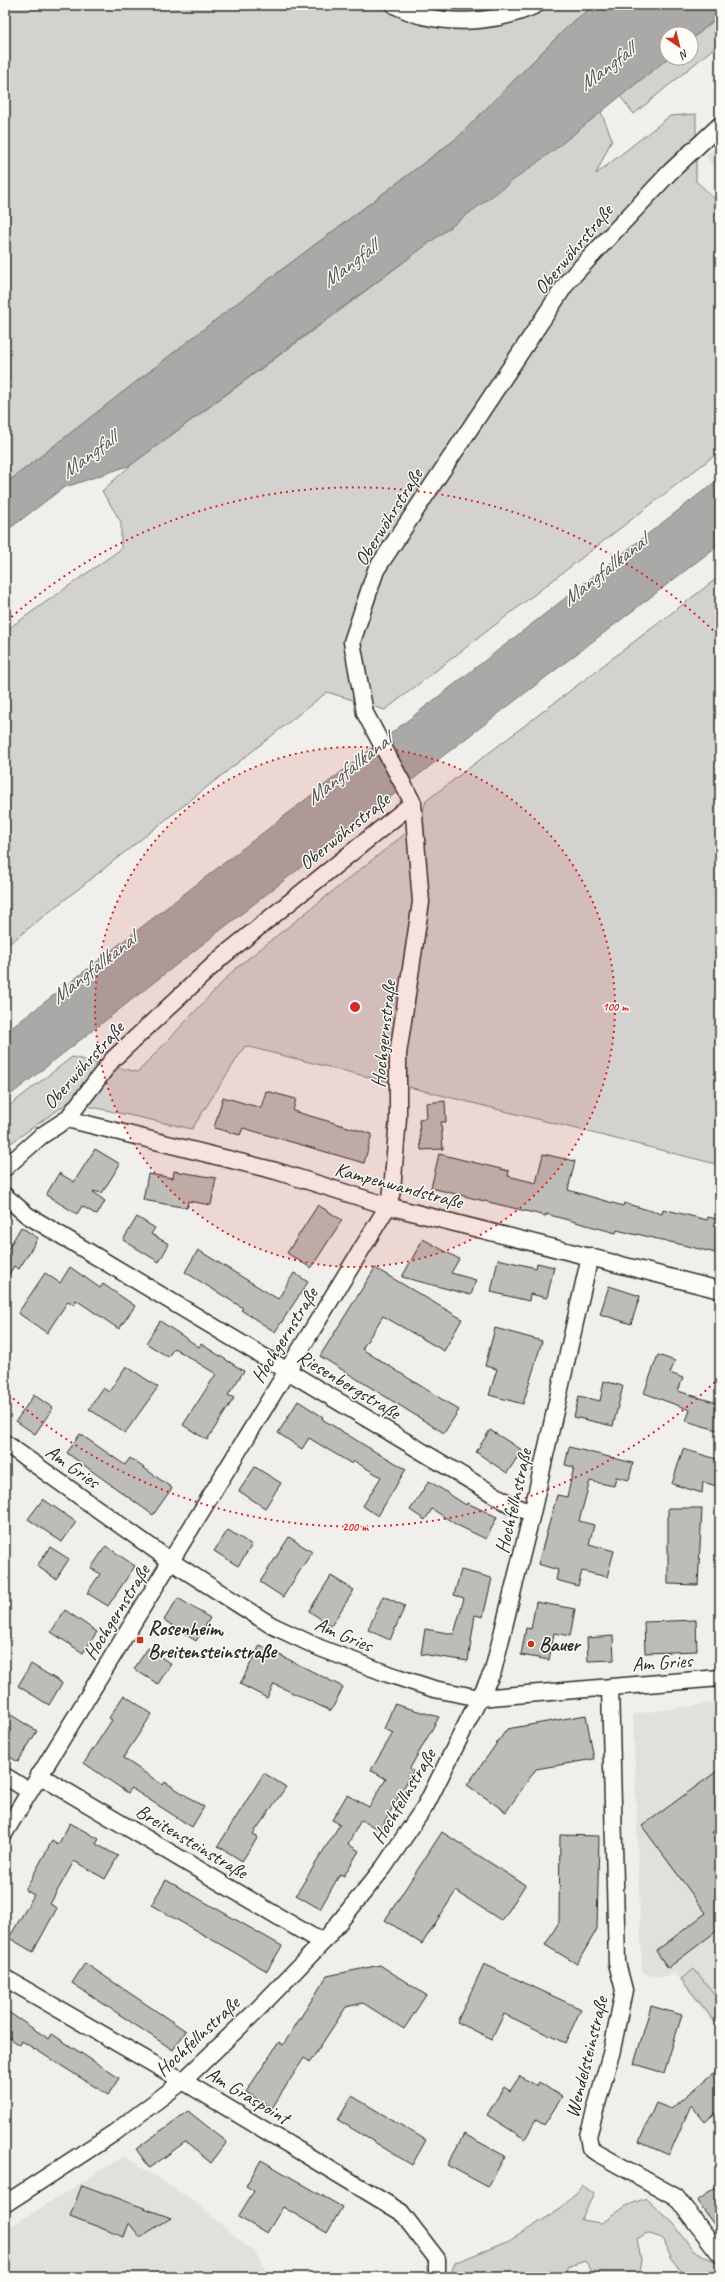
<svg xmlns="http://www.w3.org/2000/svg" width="725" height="2282" font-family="Caveat,sans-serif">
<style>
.built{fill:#e1e0dc}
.green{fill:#d3d2cf;stroke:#7f7e7d}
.water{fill:#aaa9a7;stroke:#777775}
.building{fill:#bdbcb8;stroke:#2b2b2b}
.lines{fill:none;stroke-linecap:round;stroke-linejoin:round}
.minor-casing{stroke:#2b2b2b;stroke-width:19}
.minor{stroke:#fdfcf7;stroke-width:16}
.ring{fill:none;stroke:#d62828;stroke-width:2;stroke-dasharray:2 4}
.poi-dot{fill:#c8321e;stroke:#fdfcf7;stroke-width:1.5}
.labels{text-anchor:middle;stroke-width:3;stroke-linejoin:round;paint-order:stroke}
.street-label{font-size:20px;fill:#2b2b2b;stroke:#fdfcf7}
.poi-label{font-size:20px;font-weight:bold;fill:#2b2b2b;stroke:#fdfcf7;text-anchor:start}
.water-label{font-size:21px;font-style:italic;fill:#575756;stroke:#fdfcf7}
.centre{fill:#d62828;stroke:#fdfcf7;stroke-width:2}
.ring-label{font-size:12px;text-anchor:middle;font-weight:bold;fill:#d62828;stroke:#fdfcf7;stroke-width:3;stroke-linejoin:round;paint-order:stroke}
</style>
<rect width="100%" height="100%" fill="#f0efeb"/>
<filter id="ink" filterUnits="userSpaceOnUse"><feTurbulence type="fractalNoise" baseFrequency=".025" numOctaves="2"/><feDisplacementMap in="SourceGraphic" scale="8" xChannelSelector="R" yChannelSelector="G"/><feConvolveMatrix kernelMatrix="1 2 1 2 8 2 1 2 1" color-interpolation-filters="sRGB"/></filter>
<g filter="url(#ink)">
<path class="built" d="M720 143V173L705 156Z
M720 1702V2031L674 1973 660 1978 642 1972 633 1714Z
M124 2156 194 2201 256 2254 269 2277H5V2230Z"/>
<path class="green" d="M5 5H594L567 27 457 138 236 304 5 484Z
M720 15V43L634 114 620 96 668 58H691V40Z
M601 112 612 139 596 174 670 116 696 114V181L720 204V451L385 710 327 692 5 947V631L121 549V522L102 491 131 465 334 315Z
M720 576V1165L245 1046 192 1129 69 1102 5 1147V1109L72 1057 138 1072 235 969 420 822 426 801Z
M694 1969 720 2001V2028L681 1979Z
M582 2185 594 2194 581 2220 602 2223 626 2206 646 2198 674 2224 692 2249 720 2265V2277H672L681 2271 671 2258 662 2238 647 2233 637 2239 641 2260 639 2273 629 2277H596L585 2261 567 2267 566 2277H448L454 2263 509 2241 562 2208Z"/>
<path class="water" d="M594 5H642L640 10 654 5H720V15L691 40V34H667L668 58 554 150 131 465 63 488 5 532V484L236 304 457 138 567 27Z
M720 478V544L439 759 5 1099V1033Z"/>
<path class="building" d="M266 1091 296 1099 293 1111 372 1134 364 1163 243 1128 240 1135 214 1128 223 1097 261 1108Z
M445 1101 446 1122H441L443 1149 421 1150 419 1119 427 1118 426 1103Z
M95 1149 120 1164 102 1193 92 1191 105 1201 97 1215 82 1206 77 1214 46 1195 59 1173 74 1182Z
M439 1154 509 1171 508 1176 536 1183 543 1154 575 1161 568 1190 623 1206 624 1203 662 1214 663 1209 707 1220 708 1217 720 1220V1254L637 1234V1235L617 1230 616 1233 546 1214V1216L431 1188Z
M174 1171 216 1178 211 1205 188 1201 187 1208 143 1200 148 1174 173 1178Z
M318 1205 342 1220 311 1268 287 1253Z
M137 1217 155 1228 151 1234 169 1244 159 1262 123 1240Z
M21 1227 38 1238 19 1269 14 1266 5 1281V1254Z
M423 1239 459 1259 451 1273 476 1280 471 1295 402 1277Z
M198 1250 278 1299 294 1273 308 1282 275 1332 241 1310 243 1308 185 1272Z
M498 1259 536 1268 537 1263 554 1267 547 1298 530 1294 529 1301 491 1292Z
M70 1267 100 1288 103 1284 135 1306 119 1329 76 1300 74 1305 68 1301 47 1333 18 1313 45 1273 60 1283Z
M375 1268 462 1319 444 1351 383 1316 362 1349 459 1410 444 1433 320 1356Z
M609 1286 640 1296 631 1324 600 1314Z
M160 1321 199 1347 201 1344 244 1371 228 1395 234 1398 207 1440 183 1425 216 1374 174 1348 168 1357 146 1343Z
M495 1328 542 1341 523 1404 489 1395 497 1369 485 1366Z
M658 1355 675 1361 670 1373 683 1378 678 1391 720 1404V1431L686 1421 690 1410 644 1393Z
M126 1366 158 1387 125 1433 89 1409 103 1388 109 1392Z
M604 1381 623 1386 613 1426 574 1417 579 1396 600 1401Z
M34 1395 53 1408 35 1434 16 1421Z
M298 1401 323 1417 322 1419 382 1456V1455L406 1469 378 1516 363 1506 381 1477 354 1461 352 1464 309 1438 302 1449 278 1433Z
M490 1430 522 1450 507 1473 476 1452Z
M80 1434 125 1465 130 1458 172 1488 153 1515 67 1453Z
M569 1447 633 1463 629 1480 616 1477 614 1486 590 1481 579 1521 594 1525 589 1544 614 1551 607 1577 582 1571 578 1586 556 1580 558 1570 538 1564 557 1495 567 1497 574 1467 565 1465Z
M683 1449 720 1460V1487L703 1482 702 1493 672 1484Z
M255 1467 281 1483 265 1508 239 1491Z
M429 1481 466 1505 467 1503 497 1517 486 1539 457 1525 432 1509 425 1520 410 1510Z
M43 1499 76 1522 62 1542 28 1519Z
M668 1508H702L698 1585 668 1584Z
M228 1530 252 1545 238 1566 214 1551Z
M289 1537 312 1552 283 1597 260 1582Z
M106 1546 135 1566 108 1606 87 1593 100 1574 91 1568Z
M50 1547 69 1559 56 1579 37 1566Z
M461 1570 492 1578 483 1617 475 1615 468 1661 421 1654 425 1629 454 1634 464 1598 454 1595Z
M331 1576 354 1590 331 1626 309 1611Z
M383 1596 405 1606 390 1640 368 1630Z
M178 1598 210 1618 196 1641 164 1620Z
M536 1602 575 1609 570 1636 554 1633 549 1660 521 1655 526 1628 531 1629Z
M65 1610 97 1632 83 1653 51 1632Z
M696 1620 697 1651 645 1653 644 1622Z
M613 1636 614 1660 588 1661 587 1638Z
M260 1645 343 1687 331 1711 274 1684 267 1698 240 1684Z
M148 1648 171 1664 158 1684 134 1669Z
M31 1664 62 1683 49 1705 18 1686Z
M124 1695 152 1714 123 1758 163 1785 165 1782 204 1807 192 1827 131 1788 128 1793 84 1763 112 1720 109 1718Z
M394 1704 439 1717 410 1768 413 1771 380 1830 361 1820 348 1844 359 1851 344 1876 340 1874 320 1909 296 1895 340 1824 332 1820 347 1795 369 1807 386 1779 371 1770 393 1733 384 1729Z
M11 1715 37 1731 18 1762 5 1754V1724Z
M586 1715 594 1759 536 1769 506 1812 467 1785 507 1729Z
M720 1769V1826L712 1832 720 1843V1932L718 1930 668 1968 656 1951 706 1913 642 1826Z
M264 1773 286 1787 253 1834 258 1837 242 1861 218 1846Z
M70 1823 99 1839 96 1844 118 1856 105 1879 74 1861 50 1904 57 1908 33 1952 9 1938 34 1895 25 1890 52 1841 58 1845Z
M442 1832 525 1885 502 1921 456 1891 422 1944 385 1920Z
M560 1835 599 1836 597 1929 577 1964 545 1945 559 1922Z
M166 1880 282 1946 267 1971 151 1905Z
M85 1963 186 2031 173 2050 72 1983Z
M484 1964 581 2009 565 2043 504 2014 492 2039 457 2022Z
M380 1965 426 1995 404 2029 363 2003 346 2007 310 2062 304 2058 272 2108 246 2092 279 2042 283 2045 327 1976Z
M651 2006 682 2015 664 2073 634 2064Z
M5 2010 49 2039 52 2034 119 2078 108 2095 22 2041 20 2045 5 2035Z
M720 2068V2109L705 2122 691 2105 669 2155 639 2142 656 2103 671 2109Z
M520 2076 537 2086 539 2082 562 2097 544 2125 536 2120 525 2139 487 2115 504 2087 510 2091Z
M352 2096 426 2140 412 2165 338 2120Z
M188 2111 227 2142 211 2163 185 2142 150 2168 136 2149Z
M464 2134 505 2156 488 2187 447 2165Z
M261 2160 342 2207 327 2233 283 2207 267 2233 238 2217 254 2191 246 2186Z
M82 2185 136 2205 171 2218 140 2237 129 2223 124 2237 70 2216Z
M720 2185V2233L697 2201Z"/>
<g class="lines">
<g class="minor-casing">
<path id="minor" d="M394 5C403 9 413 14 423 16 460 25 502 21 536 5
M67 1119 276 1171 388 1206 720 1290
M5 1168 41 1136 67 1119 113 1059 223 956 413 803
M5 1196 27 1215 513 1506 532 1513
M5 1443 172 1562 271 1625 320 1648 388 1674 434 1689 480 1698 720 1678
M610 1687 617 1963 624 1990 612 2050 588 2136 590 2148 597 2153 676 2197 720 2254
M39 1775 311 1936 324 1941
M5 1776 29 1791
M5 1832 388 1206 392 1191 398 1118V1054L421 902 413 803 365 713 352 642 376 570 568 281 670 172 720 125
M5 1978 183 2081 401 2212 437 2259V2277
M5 2204 114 2133 183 2081 256 2011 324 1941 384 1867 426 1805 493 1671 532 1513 590 1256"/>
</g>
<use href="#minor" class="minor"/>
</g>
</g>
<circle cx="355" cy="1007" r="260" fill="#d62828" fill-opacity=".12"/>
<g class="ring">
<circle cx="355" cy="1007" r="260"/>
<path d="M719 1378A520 520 0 0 1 7 1393M7 621A520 520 0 0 1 719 636"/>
</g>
<g class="poi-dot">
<rect x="136" y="1636" width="8" height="8" rx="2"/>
<circle cx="531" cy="1644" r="4"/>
</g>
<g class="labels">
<g class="street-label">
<text transform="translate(573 249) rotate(-50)" y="7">Oberwöhrstraße</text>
<text transform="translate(388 517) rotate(-58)" y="7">Oberwöhrstraße</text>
<text transform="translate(344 831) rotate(-39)" y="7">Oberwöhrstraße</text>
<text transform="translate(383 1034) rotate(-84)" y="7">Hochgernstraße</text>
<text transform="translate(83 1065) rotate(-48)" y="7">Oberwöhrstraße</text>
<text transform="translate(399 1185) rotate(15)" y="7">Kampenwandstraße</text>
<text transform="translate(284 1335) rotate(-58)" y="7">Hochgernstraße</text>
<text transform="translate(349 1384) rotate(31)" y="7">Riesenbergstraße</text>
<text transform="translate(73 1466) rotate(35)" y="7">Am Gries</text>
<text transform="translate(513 1501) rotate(-77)" y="7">Hochfellnstraße</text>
<text transform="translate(116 1612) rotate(-58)" y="7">Hochgernstraße</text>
<text transform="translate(344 1634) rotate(23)" y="7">Am Gries</text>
<text transform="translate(662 1662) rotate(-4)" y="7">Am Gries</text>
<text transform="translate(403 1796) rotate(-59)" y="7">Hochfellnstraße</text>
<text transform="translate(192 1841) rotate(31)" y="7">Breitensteinstraße</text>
<text transform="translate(197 2036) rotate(-43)" y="7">Hochfellnstraße</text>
<text transform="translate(586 2057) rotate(-76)" y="7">Wendelsteinstraße</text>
<text transform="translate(248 2095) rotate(31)" y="7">Am Graspoint</text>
</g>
<g class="poi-label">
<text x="148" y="1635">Rosenheim,<tspan x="148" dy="23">Breitensteinstraße</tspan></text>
<text x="539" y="1651">Bauer</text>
</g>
<g class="water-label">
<text transform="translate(606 67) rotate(-37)" y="7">Mangfall</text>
<text transform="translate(349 264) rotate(-37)" y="7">Mangfall</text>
<text transform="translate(88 455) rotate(-36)" y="7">Mangfall</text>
<text transform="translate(604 570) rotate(-38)" y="7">Mangfallkanal</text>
<text transform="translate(348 769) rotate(-38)" y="7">Mangfallkanal</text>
<text transform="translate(93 968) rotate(-38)" y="7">Mangfallkanal</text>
</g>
</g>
<circle cx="355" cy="1007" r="6" class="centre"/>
<g class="ring-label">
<text x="615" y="1011">100 m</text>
<text x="355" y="1531">200 m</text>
</g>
<rect width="725" height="2282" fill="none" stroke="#fdfcf7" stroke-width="20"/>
<rect x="10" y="10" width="705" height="2262" fill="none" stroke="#2b2b2b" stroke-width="1.5" filter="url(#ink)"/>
<g transform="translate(679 46) rotate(145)"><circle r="19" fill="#fdfcf7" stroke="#a9a8a5"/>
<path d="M0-3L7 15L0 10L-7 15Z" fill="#c8321e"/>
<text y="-6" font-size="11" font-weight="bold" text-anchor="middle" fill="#2b2b2b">N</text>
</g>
</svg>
